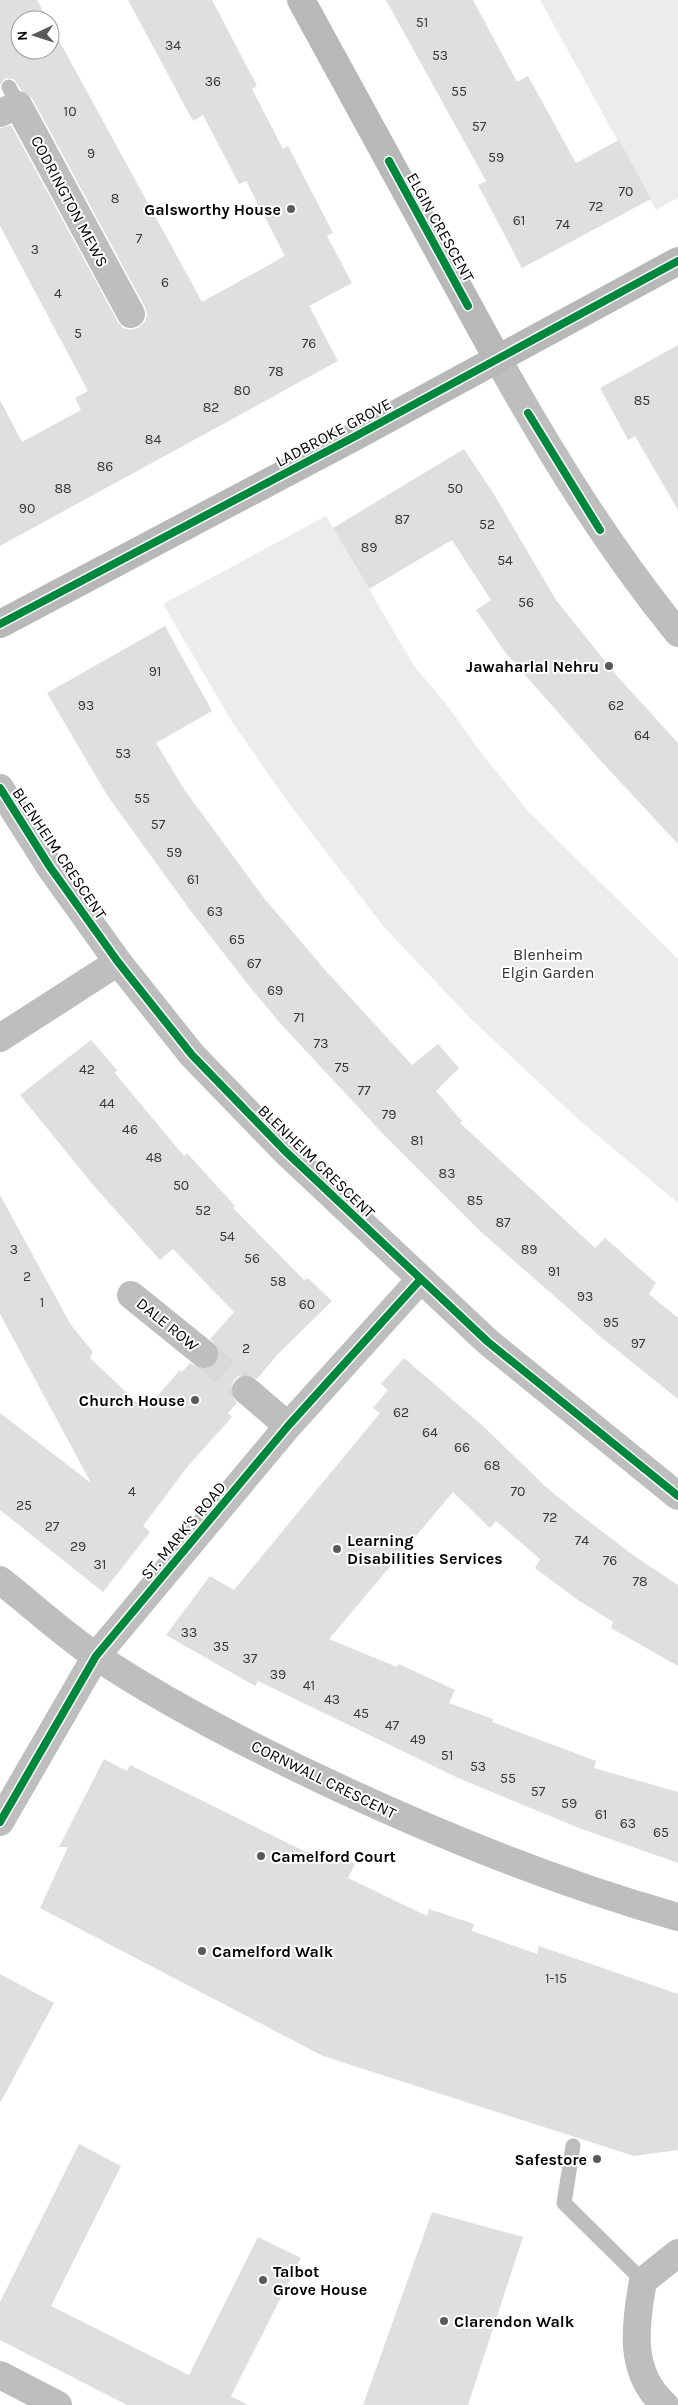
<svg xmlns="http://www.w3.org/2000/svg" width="678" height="2405" font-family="Karla,sans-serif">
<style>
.green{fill:#ececec}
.building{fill:#dfdfdf}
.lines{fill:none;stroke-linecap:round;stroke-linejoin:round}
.street-tunnel{stroke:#d9d9d9;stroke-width:28;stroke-dasharray:28 14;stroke-linecap:butt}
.lane{stroke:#bebebe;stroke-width:15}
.street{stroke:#bebebe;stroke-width:28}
.secondary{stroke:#b8b8b8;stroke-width:28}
.cycleway-casing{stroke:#fff;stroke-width:11}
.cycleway{stroke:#00873e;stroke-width:8}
.poi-dot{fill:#595959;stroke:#fff;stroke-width:2}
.labels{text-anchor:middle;stroke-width:4;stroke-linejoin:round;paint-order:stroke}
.number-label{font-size:14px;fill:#383838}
.street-label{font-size:16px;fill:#000;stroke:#fff}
.poi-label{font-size:16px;font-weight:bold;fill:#000;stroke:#fff;text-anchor:start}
.park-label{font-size:16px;fill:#333;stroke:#fff}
</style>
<rect width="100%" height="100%" fill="#fff"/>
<path class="green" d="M540 0H678V198L656 210Z
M326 516 414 666 447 705 479 750 528 811 678 959V1203L578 1119 520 1065 470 1018 384 927 290 805 232 722 163 604Z"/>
<path class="building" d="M0 0H37L48 20H20V50H50V24L202 302 285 256 246 181 239 184 203 115 193 121 128 0H212L257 86 252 89 283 149 288 146 333 233 327 236 352 283 309 306 338 361 0 546V400L22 442 81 410 75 398 88 391 0 226V128L11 125 118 322 123 328 130 330 138 328 145 322 147 314 145 307 32 98 21 90 14 79 5 78 0 85Z
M386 0H473L517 82 528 76 576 163 619 140 651 199 522 268 478 185 486 181Z
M678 345V510L635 436 628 440 600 388Z
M464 449 495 496 556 600 617 676 678 743V844L599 759 505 652 476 610 491 600 452 540 369 589 333 528Z
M165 626 212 711 156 743 186 792 264 898 326 971 412 1065 438 1044 459 1068 436 1091 462 1121 460 1123 595 1248 605 1238 656 1283 649 1294 678 1318V1399L602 1338 480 1231 385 1136 279 1022 250 987 190 910 107 795 47 693Z
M91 1040 118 1071 114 1072 184 1156 187 1153 235 1206 233 1208 304 1280 308 1278 332 1301 278 1354 257 1379 248 1375H240L234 1380 231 1388V1395L237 1403 228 1413 232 1417 188 1466 143 1526 150 1532 103 1592 0 1510V1413L91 1483 0 1314V1195L71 1325 93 1352 90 1358 145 1410 180 1370 182 1372 190 1363 202 1369H209L216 1364 219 1357V1349L210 1339 234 1312 173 1249 160 1260 94 1186 20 1095Z
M404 1358 484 1427 546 1487 574 1510 633 1555 678 1585V1666L611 1628 613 1622 578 1600 535 1568 540 1559 496 1521 490 1528 453 1492 329 1639 397 1667 399 1664 455 1690 449 1703 493 1719 492 1722 596 1761 594 1768 678 1792V1863L579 1828 458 1778 258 1681 255 1686 166 1635 210 1576 234 1590 380 1413 373 1408 388 1390 381 1384Z
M104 1759 127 1771 130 1765 320 1859 324 1849 355 1864 348 1878 427 1916 429 1909 474 1924 472 1931 537 1954 539 1946 678 1994V2150L634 2156 323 2056 40 1908 68 1847H59Z
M0 1974 54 2003 0 2103Z
M79 2144 121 2166 51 2306 189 2375 258 2237 301 2258 231 2396 248 2405H127L0 2340V2302Z
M432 2212 523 2237 468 2405H363Z"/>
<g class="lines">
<path class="street-tunnel" d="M204 1354 246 1390"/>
<path class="lane" d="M9 87 18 105
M573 2146 564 2203 643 2281"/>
<path class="street" d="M0 113 18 105 131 314
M497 358C551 454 608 547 678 633
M0 788 50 867 118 962 192 1055 285 1151 488 1342 678 1496
M0 1038 118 962
M131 1295 204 1354
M246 1390 288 1426
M0 1580C32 1605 63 1634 96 1656 166 1703 242 1742 318 1778 434 1833 554 1882 678 1917
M0 1822 96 1656 288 1426 420 1280
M0 2375 58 2405
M665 2405C628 2373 635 2325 643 2281L678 2253"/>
<path class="secondary" d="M301 0 497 358
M0 624 354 437 678 261"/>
<g class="cycleway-casing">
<path id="cycleway" d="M389 161 468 306
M528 413 600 530
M0 624 354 437 678 261
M0 788 50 867 118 962 192 1055 285 1151 488 1342 678 1496
M0 1822 96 1656 288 1426 420 1280"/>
</g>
<use href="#cycleway" class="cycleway"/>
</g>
<g class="poi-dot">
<circle cx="291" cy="209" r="5"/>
<circle cx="609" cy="666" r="5"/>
<circle cx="195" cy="1400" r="5"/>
<circle cx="337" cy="1549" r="5"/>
<circle cx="261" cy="1856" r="5"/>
<circle cx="202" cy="1951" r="5"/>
<circle cx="597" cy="2159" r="5"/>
<circle cx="263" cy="2280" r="5"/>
<circle cx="444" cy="2321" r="5"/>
</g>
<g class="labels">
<g class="number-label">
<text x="422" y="27">51</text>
<text x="173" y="50">34</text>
<text x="440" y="60">53</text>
<text x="213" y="86">36</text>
<text x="459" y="96">55</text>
<text x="70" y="116">10</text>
<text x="479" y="131">57</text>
<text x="91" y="158">9</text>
<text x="496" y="162">59</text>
<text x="626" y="196">70</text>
<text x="115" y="203">8</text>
<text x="596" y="211">72</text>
<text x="519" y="225">61</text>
<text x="563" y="229">74</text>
<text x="139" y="243">7</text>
<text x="35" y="254">3</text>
<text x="165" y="287">6</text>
<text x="58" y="298">4</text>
<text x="78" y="338">5</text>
<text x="309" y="348">76</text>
<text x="276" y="376">78</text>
<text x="242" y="395">80</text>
<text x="642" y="405">85</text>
<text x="211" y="412">82</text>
<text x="153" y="444">84</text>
<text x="105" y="471">86</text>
<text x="63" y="493">88</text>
<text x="455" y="493">50</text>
<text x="27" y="513">90</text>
<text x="402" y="524">87</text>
<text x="487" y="529">52</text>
<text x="369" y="552">89</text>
<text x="505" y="565">54</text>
<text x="526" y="607">56</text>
<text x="155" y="676">91</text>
<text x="86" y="710">93</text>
<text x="616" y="710">62</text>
<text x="642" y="740">64</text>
<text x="123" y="758">53</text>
<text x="142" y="803">55</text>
<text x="158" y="829">57</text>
<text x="174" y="857">59</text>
<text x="193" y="884">61</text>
<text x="215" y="916">63</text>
<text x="237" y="944">65</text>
<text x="254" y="968">67</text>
<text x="275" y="995">69</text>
<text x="299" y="1022">71</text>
<text x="321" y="1048">73</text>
<text x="342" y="1072">75</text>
<text x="87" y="1074">42</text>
<text x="364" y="1095">77</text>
<text x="107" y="1108">44</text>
<text x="389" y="1119">79</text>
<text x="130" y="1134">46</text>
<text x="417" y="1145">81</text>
<text x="154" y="1162">48</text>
<text x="447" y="1178">83</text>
<text x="181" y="1190">50</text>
<text x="475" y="1205">85</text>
<text x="203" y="1215">52</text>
<text x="503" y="1227">87</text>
<text x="227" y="1241">54</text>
<text x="14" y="1254">3</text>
<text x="529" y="1254">89</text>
<text x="252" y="1263">56</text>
<text x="554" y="1276">91</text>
<text x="27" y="1281">2</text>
<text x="278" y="1286">58</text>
<text x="585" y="1301">93</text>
<text x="42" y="1307">1</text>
<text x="307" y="1309">60</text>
<text x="611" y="1327">95</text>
<text x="638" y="1348">97</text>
<text x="246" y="1353">2</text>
<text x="401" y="1417">62</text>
<text x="430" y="1437">64</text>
<text x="462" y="1452">66</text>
<text x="492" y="1470">68</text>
<text x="132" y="1496">4</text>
<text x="518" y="1496">70</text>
<text x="24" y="1510">25</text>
<text x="550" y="1522">72</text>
<text x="52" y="1531">27</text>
<text x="582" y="1545">74</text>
<text x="78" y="1551">29</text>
<text x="610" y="1565">76</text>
<text x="100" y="1569">31</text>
<text x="640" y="1586">78</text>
<text x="189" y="1637">33</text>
<text x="221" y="1651">35</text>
<text x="250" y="1663">37</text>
<text x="278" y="1679">39</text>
<text x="309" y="1690">41</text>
<text x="332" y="1704">43</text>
<text x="361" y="1718">45</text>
<text x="392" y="1730">47</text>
<text x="418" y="1744">49</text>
<text x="447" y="1760">51</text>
<text x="478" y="1771">53</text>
<text x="508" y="1783">55</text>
<text x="538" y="1796">57</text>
<text x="569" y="1808">59</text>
<text x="601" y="1819">61</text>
<text x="628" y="1828">63</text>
<text x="661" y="1837">65</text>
<text x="556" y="1983">1-15</text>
</g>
<g class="street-label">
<text transform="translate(70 201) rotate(62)" y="6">CODRINGTON MEWS</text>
<text transform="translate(441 227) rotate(61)" y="6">ELGIN CRESCENT</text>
<text transform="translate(333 432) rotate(-28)" y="6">LADBROKE GROVE</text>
<text transform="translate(60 853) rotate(56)" y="6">BLENHEIM CRESCENT</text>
<text transform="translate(317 1161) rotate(44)" y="6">BLENHEIM CRESCENT</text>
<text transform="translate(168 1324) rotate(39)" y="6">DALE ROW</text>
<text transform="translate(183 1530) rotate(-50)" y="6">ST. MARK'S ROAD</text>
<text transform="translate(324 1779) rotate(26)" y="6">CORNWALL CRESCENT</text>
</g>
<g class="poi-label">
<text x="281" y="215" text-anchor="end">Galsworthy House</text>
<text x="599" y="672" text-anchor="end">Jawaharlal Nehru</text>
<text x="185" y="1406" text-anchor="end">Church House</text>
<text x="347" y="1546">Learning<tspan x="347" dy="18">Disabilities Services</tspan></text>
<text x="271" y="1862">Camelford Court</text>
<text x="212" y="1957">Camelford Walk</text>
<text x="587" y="2165" text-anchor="end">Safestore</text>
<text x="273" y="2277">Talbot<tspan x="273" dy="18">Grove House</tspan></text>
<text x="454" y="2327">Clarendon Walk</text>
</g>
<g class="park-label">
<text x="548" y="960">Blenheim<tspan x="548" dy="18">Elgin Garden</tspan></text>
</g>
</g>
<g transform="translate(35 35) rotate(266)"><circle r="24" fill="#ffffff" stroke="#999999"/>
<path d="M0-4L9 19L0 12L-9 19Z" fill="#595959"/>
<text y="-8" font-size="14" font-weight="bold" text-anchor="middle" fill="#000000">N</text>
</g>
</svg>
